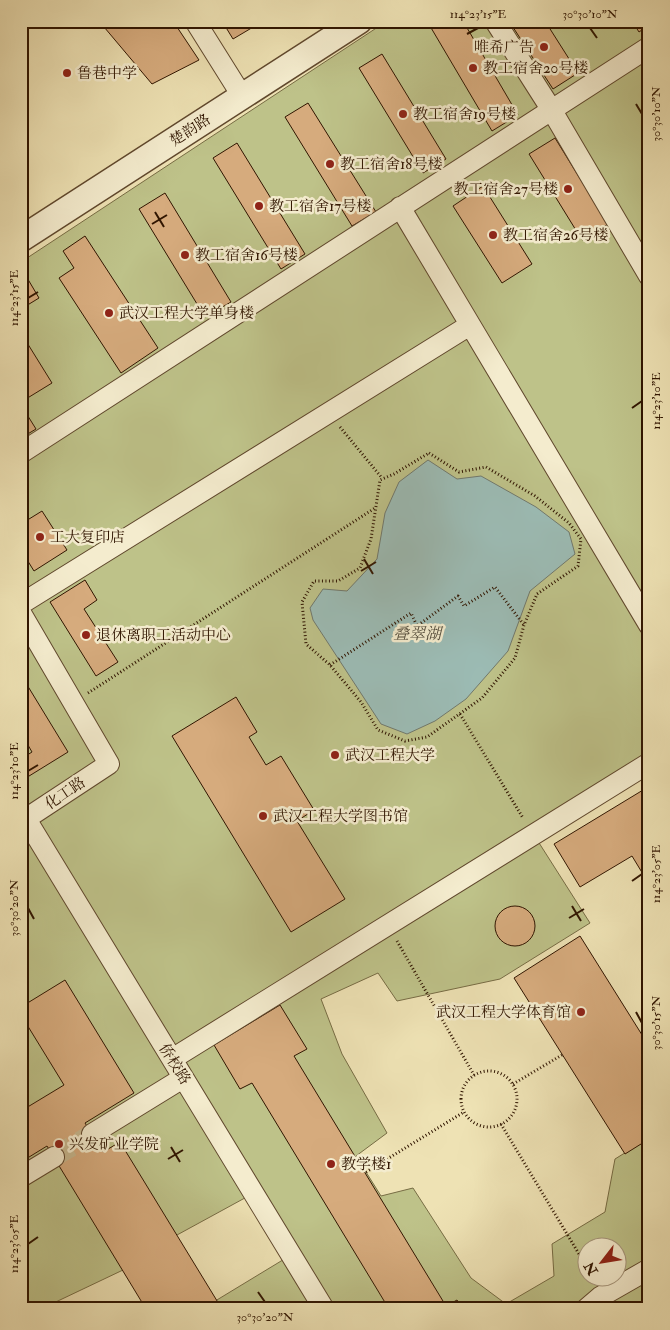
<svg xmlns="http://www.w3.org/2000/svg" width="670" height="1330" font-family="'IM FELL Double Pica','Noto Serif SC',serif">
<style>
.green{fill:#bec289;stroke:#776c44;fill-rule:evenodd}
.water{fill:#9cbcb5;stroke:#71796d}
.building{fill:#d6ab7d;stroke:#301500}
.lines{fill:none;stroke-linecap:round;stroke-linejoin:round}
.minor-tunnel{stroke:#c8b990;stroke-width:20;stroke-dasharray:20 10;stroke-linecap:butt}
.minor-casing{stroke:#60482d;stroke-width:22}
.tertiary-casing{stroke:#60482d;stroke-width:28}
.path{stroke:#301500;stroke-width:3;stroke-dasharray:1 2.5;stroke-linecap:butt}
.minor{stroke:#f4ecce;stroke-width:20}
.tertiary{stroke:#f4ecce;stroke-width:25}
.ticks{fill:none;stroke:#301500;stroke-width:2}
.poi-dot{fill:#8f2418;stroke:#f4ecce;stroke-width:2}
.labels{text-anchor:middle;stroke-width:5;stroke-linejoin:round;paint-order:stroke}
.poi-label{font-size:15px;fill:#301500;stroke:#f4ecce;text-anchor:start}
.street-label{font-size:15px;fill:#301500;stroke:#f4ecce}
.water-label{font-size:16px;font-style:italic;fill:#564f3f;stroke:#f4ecce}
.neatline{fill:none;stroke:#301500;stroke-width:2}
.ticks-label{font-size:12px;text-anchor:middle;fill:#301500}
</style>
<rect width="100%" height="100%" fill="#eee2b4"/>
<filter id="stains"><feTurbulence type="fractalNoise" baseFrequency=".004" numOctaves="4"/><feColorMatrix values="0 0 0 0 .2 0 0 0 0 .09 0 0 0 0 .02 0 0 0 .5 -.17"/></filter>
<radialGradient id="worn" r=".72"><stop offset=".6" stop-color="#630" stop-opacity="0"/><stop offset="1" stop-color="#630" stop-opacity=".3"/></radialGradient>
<path class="green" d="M387 21H649V763L534 835 590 923 500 979 397 1001 378 973 321 999 342 1054 387 1133 356 1156 381 1196 413 1188 471 1278 506 1304 554 1276 552 1244 605 1212 615 1159 649 1138V1309H202L291 1255 254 1193 177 1235 123 1270 41 1309H21V262ZM588 1248H618V1278H588Z"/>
<path class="water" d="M428 460 457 479 481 476 536 507 569 532 575 554 530 591 508 651 466 699 435 721 407 734 381 724 313 620 310 608 323 589 347 591 377 559 385 513 399 482Z"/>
<path class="building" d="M99 21H156L159 26 167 21H173L199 60 152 84Z
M222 21H259L260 23 233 39Z
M427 21H463L518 115 492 131Z
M509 21H545L578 73 553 89Z
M632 21H649V25L639 32Z
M382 54 446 159 423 173 359 68Z
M649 82V96L642 86Z
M308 103 376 212 352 226 285 117Z
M555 138 608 224 582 240 529 154Z
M237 143 305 254 281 269 213 158Z
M483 186 532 264 502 283 453 206Z
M165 193 231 302 205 317 139 209Z
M85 236 158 348 121 373 59 278 74 268 63 251Z
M26 276 39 298 21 309V279Z
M21 333 52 383 21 402Z
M21 405 36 429 21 438Z
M42 511 67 550 34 571 21 550V524Z
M85 580 97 600 84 609 118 662 96 676 50 602Z
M21 675 68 752 21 781V759L32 752 21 733Z
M236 697 257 732 249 737 266 765 281 756 314 810 297 821 345 899 291 932 172 736Z
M648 787 649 884 632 856 580 887 554 844Z
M495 926a20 20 0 1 1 40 0a20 20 0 1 1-40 0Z
M580 936 649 1046V1139L625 1154 514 978Z
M65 980 134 1093 85 1123 103 1152 120 1142 222 1309H146L47 1146 21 1162V1111L64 1085 21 1015V1007Z
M280 1005 307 1049 294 1056 446 1306 457 1300 463 1309H389L252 1083 240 1089 214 1045Z"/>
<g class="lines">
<path class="minor-tunnel" d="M54 1157 92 1134"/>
<g class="minor-casing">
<path id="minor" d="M195 21 242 96
M495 21 551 109 649 276
M400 207 649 625
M21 453 649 47
M21 604 470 325
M21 613 109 764 21 822
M26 819 324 1309
M172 1059 649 763
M92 1134 183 1078
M21 1177 54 1157
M586 1309 600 1297 649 1269"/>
</g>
<g class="tertiary-casing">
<path id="tertiary" d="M21 239 359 21"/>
</g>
<path class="path" d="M340 427 382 478
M429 453 459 472 486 467 535 496 569 523 581 539 578 566 537 594 524 625 515 658 482 698 427 737 405 741 378 730 361 702 330 665 306 644 302 602 314 581H338L360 568 371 539 380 480 394 474Z
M330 665 411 613 417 626 458 596 464 606 495 587 524 625
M88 693 375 508
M460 714 523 818
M397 941 474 1075
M461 1099a28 28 0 1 1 56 0a28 28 0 1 1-56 0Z
M513 1084 562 1055
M501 1124 588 1269
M366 1172 464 1112"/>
<use href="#minor" class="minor"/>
<use href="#tertiary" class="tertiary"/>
</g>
<path class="ticks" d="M590 28 597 38M467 34 478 28M636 104 642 114M155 212 164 227M152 224 167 215M28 298 38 292M632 408 642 401M364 559 373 574M361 571 376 562M28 771 38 765M632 881 642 874M572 906 581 921M28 908 34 919M569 918 584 909M636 1012 642 1023M171 1147 180 1162M168 1159 183 1150M28 1244 38 1237M258 1292 265 1302"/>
<g class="poi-dot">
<circle cx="544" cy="47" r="5"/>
<circle cx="473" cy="68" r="5"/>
<circle cx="67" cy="73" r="5"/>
<circle cx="403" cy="114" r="5"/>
<circle cx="330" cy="164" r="5"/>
<circle cx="568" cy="189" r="5"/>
<circle cx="259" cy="206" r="5"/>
<circle cx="493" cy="235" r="5"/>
<circle cx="185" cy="255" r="5"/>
<circle cx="109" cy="313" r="5"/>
<circle cx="40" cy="537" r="5"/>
<circle cx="86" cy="635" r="5"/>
<circle cx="335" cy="755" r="5"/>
<circle cx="263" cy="816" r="5"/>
<circle cx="581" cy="1012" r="5"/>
<circle cx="59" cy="1144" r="5"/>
<circle cx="331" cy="1164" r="5"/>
</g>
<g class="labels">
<g class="poi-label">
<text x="534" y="52" text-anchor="end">唯希广告</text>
<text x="483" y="73">教工宿舍20号楼</text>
<text x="77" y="78">鲁巷中学</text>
<text x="413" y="119">教工宿舍19号楼</text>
<text x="340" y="169">教工宿舍18号楼</text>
<text x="558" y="194" text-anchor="end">教工宿舍27号楼</text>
<text x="269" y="211">教工宿舍17号楼</text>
<text x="503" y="240">教工宿舍26号楼</text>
<text x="195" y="260">教工宿舍16号楼</text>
<text x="119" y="318">武汉工程大学单身楼</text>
<text x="50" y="542">工大复印店</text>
<text x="96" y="640">退休离职工活动中心</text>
<text x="345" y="760">武汉工程大学</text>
<text x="273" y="821">武汉工程大学图书馆</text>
<text x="571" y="1017" text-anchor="end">武汉工程大学体育馆</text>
<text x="69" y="1149">兴发矿业学院</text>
<text x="341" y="1169">教学楼1</text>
</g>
<g class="street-label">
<text transform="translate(190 130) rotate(-33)" y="5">楚韵路</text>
<text transform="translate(65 793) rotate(-34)" y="5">化工路</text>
<text transform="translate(175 1064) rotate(58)" y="5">侨校路</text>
</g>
<g class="water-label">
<text x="417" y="639">叠翠湖</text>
</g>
</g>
<rect width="670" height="1330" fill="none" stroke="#eee2b4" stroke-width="55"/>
<g transform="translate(602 1262) rotate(239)"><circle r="24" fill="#f4ecce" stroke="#a6967c"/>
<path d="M0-4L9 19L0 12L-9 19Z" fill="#8f2418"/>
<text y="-8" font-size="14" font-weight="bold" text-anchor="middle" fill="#301500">N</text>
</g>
<rect x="28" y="28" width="614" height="1274" class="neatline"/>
<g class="ticks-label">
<text x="478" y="18">114°23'15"E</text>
<text x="590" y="18">30°30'10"N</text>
<text transform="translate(656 114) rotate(-90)" y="4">30°30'10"N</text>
<text transform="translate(14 298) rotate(-90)" y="4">114°23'15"E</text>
<text transform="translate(656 401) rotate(-90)" y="4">114°23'10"E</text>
<text transform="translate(14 771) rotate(-90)" y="4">114°23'10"E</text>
<text transform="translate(656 874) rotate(-90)" y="4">114°23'05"E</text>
<text transform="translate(14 908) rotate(-90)" y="4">30°30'20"N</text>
<text transform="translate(656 1023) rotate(-90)" y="4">30°30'15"N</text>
<text transform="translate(14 1244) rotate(-90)" y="4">114°23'05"E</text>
<text x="265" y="1321">30°30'20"N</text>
</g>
<rect width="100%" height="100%" filter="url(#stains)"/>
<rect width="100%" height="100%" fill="url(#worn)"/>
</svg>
